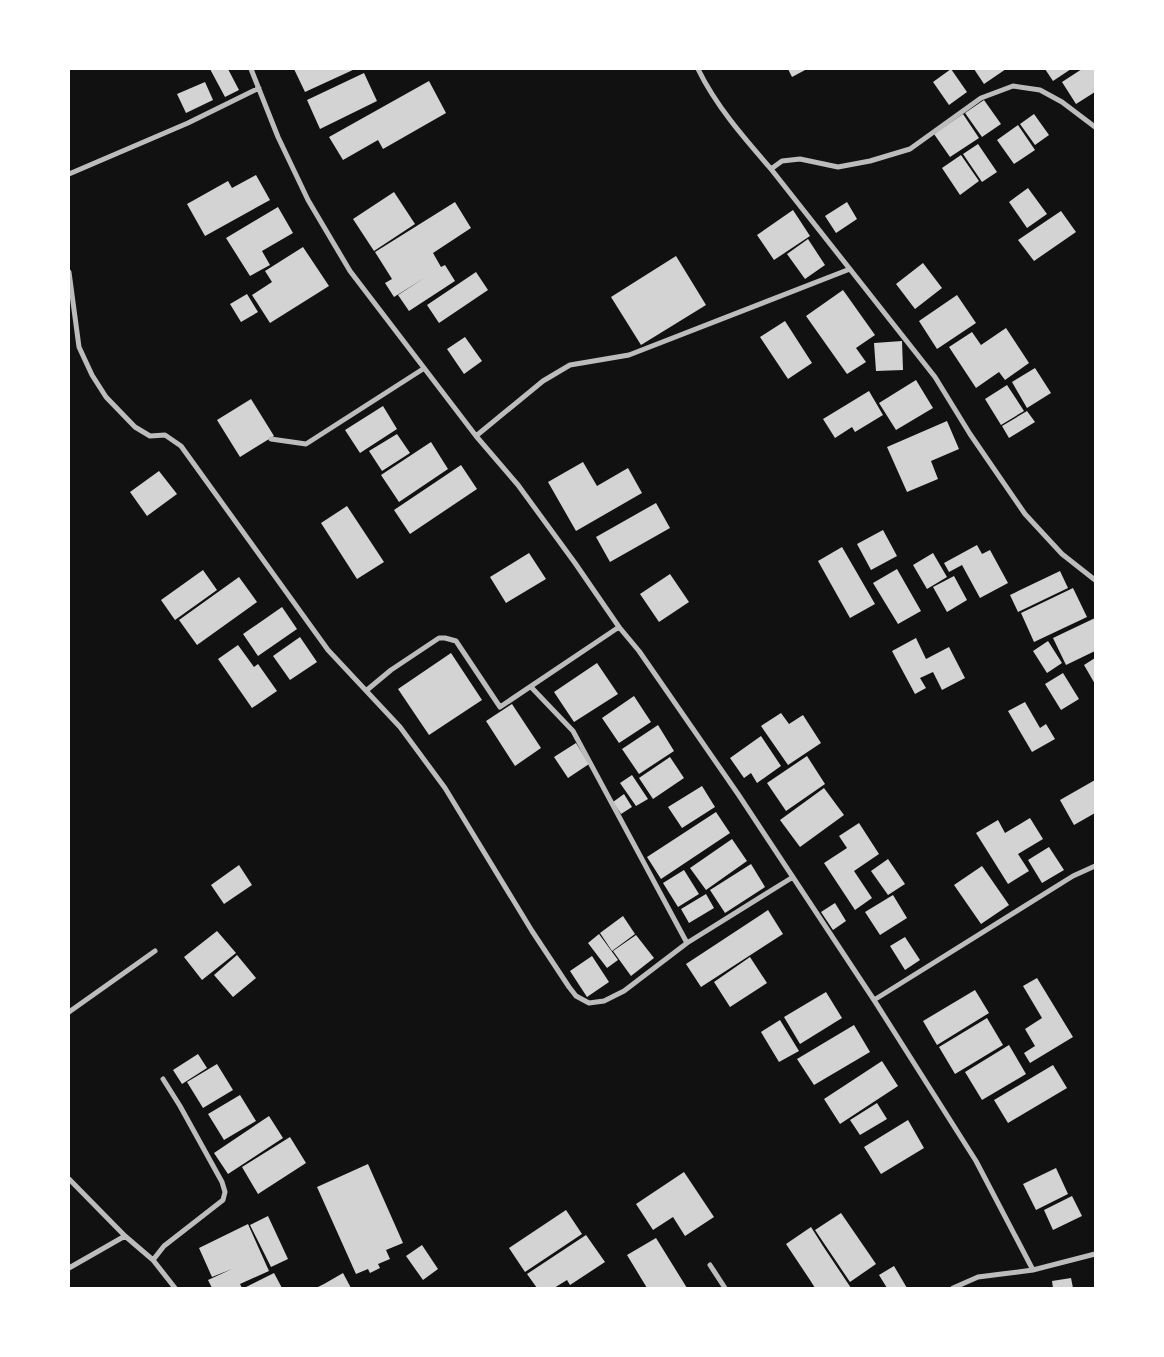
<svg xmlns="http://www.w3.org/2000/svg" width="1164" height="1357" font-family="'Nunito Sans',sans-serif">
<style>
.building{fill:#d3d3d3}
.lines{fill:none;stroke-linecap:round;stroke-linejoin:round}
.minor{stroke:#bcbcbc;stroke-width:5}
</style>
<rect width="100%" height="100%" fill="#111"/>
<path class="building" d="M210 69H228L239 90 225 97Z
M294 69H355L305 92Z
M788 69H807L792 77Z
M951 69 967 92 949 105 933 82Z
M974 69H1006L984 84Z
M1045 69H1071L1053 81Z
M1082 69H1095V92L1076 104 1062 82Z
M364 73 377 101 320 129 307 100Z
M429 81 446 113 383 149 378 140 343 160 329 137Z
M205 82 213 100 186 113 177 94Z
M984 100 1001 124 982 137 965 113Z
M963 114 979 138 950 157 934 134Z
M1034 114 1049 135 1035 145 1020 124Z
M1018 125 1035 150 1014 164 997 140Z
M978 144 997 172 982 182 963 154Z
M961 155 979 181 960 195 942 168Z
M256 175 270 200 205 236 187 204 228 181 232 188Z
M1028 188 1047 214 1027 228 1009 202Z
M394 192 415 224 374 251 353 219Z
M455 202 471 228 433 253 441 267 445 265 455 281 409 311 398 295 426 277 394 297 385 283 392 279 375 252Z
M847 202 857 219 836 233 825 216Z
M278 207 293 233 262 251 270 265 250 276 226 238Z
M793 210 810 236 774 260 757 235Z
M1061 211 1076 232 1034 261 1018 240Z
M808 239 825 265 805 279 787 254Z
M303 247 329 286 270 323 252 295 272 282 265 271Z
M676 256 706 305 641 345 611 297Z
M923 263 942 288 915 309 896 284Z
M476 272 488 290 439 323 427 305Z
M843 290 875 335 856 348 866 362 847 374 806 316Z
M247 294 258 312 241 322 230 304Z
M957 295 976 323 937 349 919 321Z
M785 321 812 363 788 379 760 337Z
M1006 328 1029 363 1005 380 999 372 976 388 949 347 972 332 981 345Z
M465 337 482 361 464 374 447 349Z
M902 341 903 370 876 371 874 343Z
M1035 368 1051 393 1027 408 1012 382Z
M916 380 933 408 896 430 879 403Z
M1007 385 1024 411 1001 425 985 399Z
M869 391 883 415 855 432 852 427 835 438 823 419Z
M251 399 274 436 240 457 217 420Z
M383 406 397 429 360 453 345 430Z
M1027 411 1035 422 1009 438 1002 426Z
M947 421 959 449 931 461 938 479 907 492 887 447Z
M397 434 410 453 382 471 369 451Z
M431 442 448 469 399 502 381 475Z
M583 462 597 486 628 468 642 493 576 531 548 482Z
M461 465 477 489 410 534 394 510Z
M159 471 177 494 147 516 130 492Z
M656 503 670 528 610 562 596 537Z
M347 506 384 562 357 579 321 523Z
M883 530 897 556 871 570 857 544Z
M977 545 982 554 990 550 1008 583 980 598 962 565 949 572 944 563Z
M842 547 875 604 850 618 818 561Z
M529 553 546 579 506 603 490 577Z
M933 553 947 577 927 589 913 565Z
M897 569 921 611 898 624 873 583Z
M203 570 217 590 175 620 161 600Z
M1060 571 1068 588 1018 612 1010 595Z
M670 574 689 602 659 622 640 594Z
M954 576 967 600 947 612 933 587Z
M239 577 257 602 197 645 179 620Z
M1073 588 1087 617 1034 642 1021 613Z
M282 607 297 629 258 656 243 634Z
M1095 618V651L1066 665 1053 638Z
M300 637 317 662 290 680 273 656Z
M916 638 926 659 949 647 965 678 942 690 933 672 920 678 926 688 915 694 892 651Z
M1048 641 1062 663 1047 673 1033 651Z
M238 645 254 667 258 664 277 691 252 708 218 659Z
M451 653 482 700 429 735 398 689Z
M1095 658V684L1084 665Z
M597 663 618 694 574 722 554 692Z
M1063 673 1079 699 1061 710 1045 684Z
M634 696 651 722 619 743 602 718Z
M1025 702 1040 728 1046 724 1055 739 1032 752 1008 711Z
M512 704 541 748 515 766 486 721Z
M781 713 789 724 803 715 821 743 788 765 761 726Z
M658 725 674 751 639 774 622 749Z
M761 736 781 766 757 783 751 773 744 778 730 758Z
M576 743 589 764 568 778 554 757Z
M807 756 825 784 786 811 767 783Z
M670 757 684 778 653 799 639 778Z
M632 775 648 799 636 806 620 783Z
M1095 780V813L1074 825 1060 800Z
M702 786 715 807 682 828 668 807Z
M824 788 844 815 800 847 780 820Z
M624 794 632 807 621 814 613 802Z
M716 812 730 833 661 879 647 857Z
M1030 818 1043 839 1018 854 1029 871 1008 884 976 833 998 820 1005 833Z
M859 823 879 854 854 871 872 898 855 910 824 863 847 848 839 836Z
M732 839 747 861 706 890 690 868Z
M1049 847 1064 870 1042 883 1028 860Z
M888 859 905 884 888 895 871 871Z
M751 864 765 887 725 913 710 890Z
M239 865 252 885 224 904 211 885Z
M982 866 1009 905 981 924 954 885Z
M684 870 699 894 678 907 663 883Z
M706 894 714 908 689 923 681 909Z
M893 895 907 918 880 935 865 912Z
M835 903 846 921 833 930 821 912Z
M768 910 783 934 701 987 686 964Z
M623 916 635 934 612 951 600 933Z
M217 931 236 953 202 980 184 957Z
M599 934 618 960 607 968 588 943Z
M636 935 654 958 631 976 613 951Z
M905 937 920 960 905 970 890 946Z
M237 955 256 978 233 997 214 975Z
M592 956 609 982 587 997 570 971Z
M750 957 767 983 730 1007 714 982Z
M1037 978 1073 1037 1030 1063 1024 1053 1035 1046 1025 1029 1042 1018 1023 986Z
M975 990 989 1013 937 1045 923 1021Z
M826 992 842 1018 800 1044 784 1017Z
M987 1018 1003 1045 955 1074 939 1047Z
M780 1020 799 1051 779 1062 761 1032Z
M854 1025 870 1052 814 1085 797 1059Z
M1009 1045 1026 1074 982 1100 965 1072Z
M198 1054 207 1068 182 1084 173 1070Z
M882 1061 898 1086 840 1124 824 1099Z
M217 1064 233 1090 203 1108 187 1082Z
M1053 1065 1067 1088 1008 1123 994 1100Z
M240 1095 256 1121 224 1140 208 1114Z
M877 1103 887 1119 860 1135 850 1120Z
M269 1116 283 1138 228 1174 214 1153Z
M908 1120 924 1148 881 1174 864 1147Z
M290 1137 306 1163 258 1194 242 1167Z
M368 1164 403 1243 386 1250 390 1259 378 1264 380 1268 370 1273 368 1269 356 1274 317 1187Z
M1056 1168 1068 1194 1036 1210 1023 1184Z
M684 1172 714 1217 685 1236 673 1217 653 1230 636 1204Z
M1072 1196 1082 1216 1053 1230 1044 1210Z
M566 1210 582 1234 525 1272 509 1248Z
M841 1213 876 1264 850 1282 815 1230Z
M268 1216 288 1259 271 1267 250 1225Z
M248 1224 269 1271 240 1284 242 1288H212L208 1280 232 1269 212 1277 199 1248Z
M811 1227 823 1246 851 1288H815L810 1280 786 1244Z
M586 1235 605 1262 570 1285 567 1280 554 1288H537L527 1274Z
M656 1238 687 1288H647L627 1255Z
M422 1245 438 1269 423 1280 406 1256Z
M894 1266 907 1288H887L879 1275Z
M274 1273 282 1288H244Z
M343 1273 351 1288H316L324 1284Z
M1071 1278 1073 1288H1053L1052 1281Z"/>
<g class="lines">
<path class="minor" d="M251 69 278 137 308 200 350 271 476 436 518 485 575 563 619 627 639 651 738 794 874 1000 976 1161 1033 1270
M698 69C716 106 744 138 771 169L935 377 970 434 1025 514 1062 554 1095 580
M771 169 782 161 800 159 838 167 870 161 910 149 981 98 1013 86 1040 90 1062 102 1095 127
M69 174 188 123 259 88
M69 272 79 347 92 375 106 397 135 427 150 436 165 435 181 446 328 650 400 727 445 788 532 931 569 987 576 996 589 1003 604 1001 624 991 687 943 793 877
M476 436 543 381 570 365 629 355 850 269
M271 439 306 444 423 369
M531 687 573 731 687 943
M367 690 391 670 439 638H445L456 641 500 707 619 627
M874 1000 1073 876 1095 866
M69 1012 155 951
M69 1179 125 1236 153 1260 175 1288
M153 1260 164 1246 223 1200 225 1192 222 1182 180 1106 163 1079
M710 1265 725 1288
M69 1268 125 1236
M953 1288 978 1277 1033 1270 1095 1254"/>
</g>
<rect width="1164" height="1357" fill="none" stroke="#ffffff" stroke-width="140"/>
</svg>
